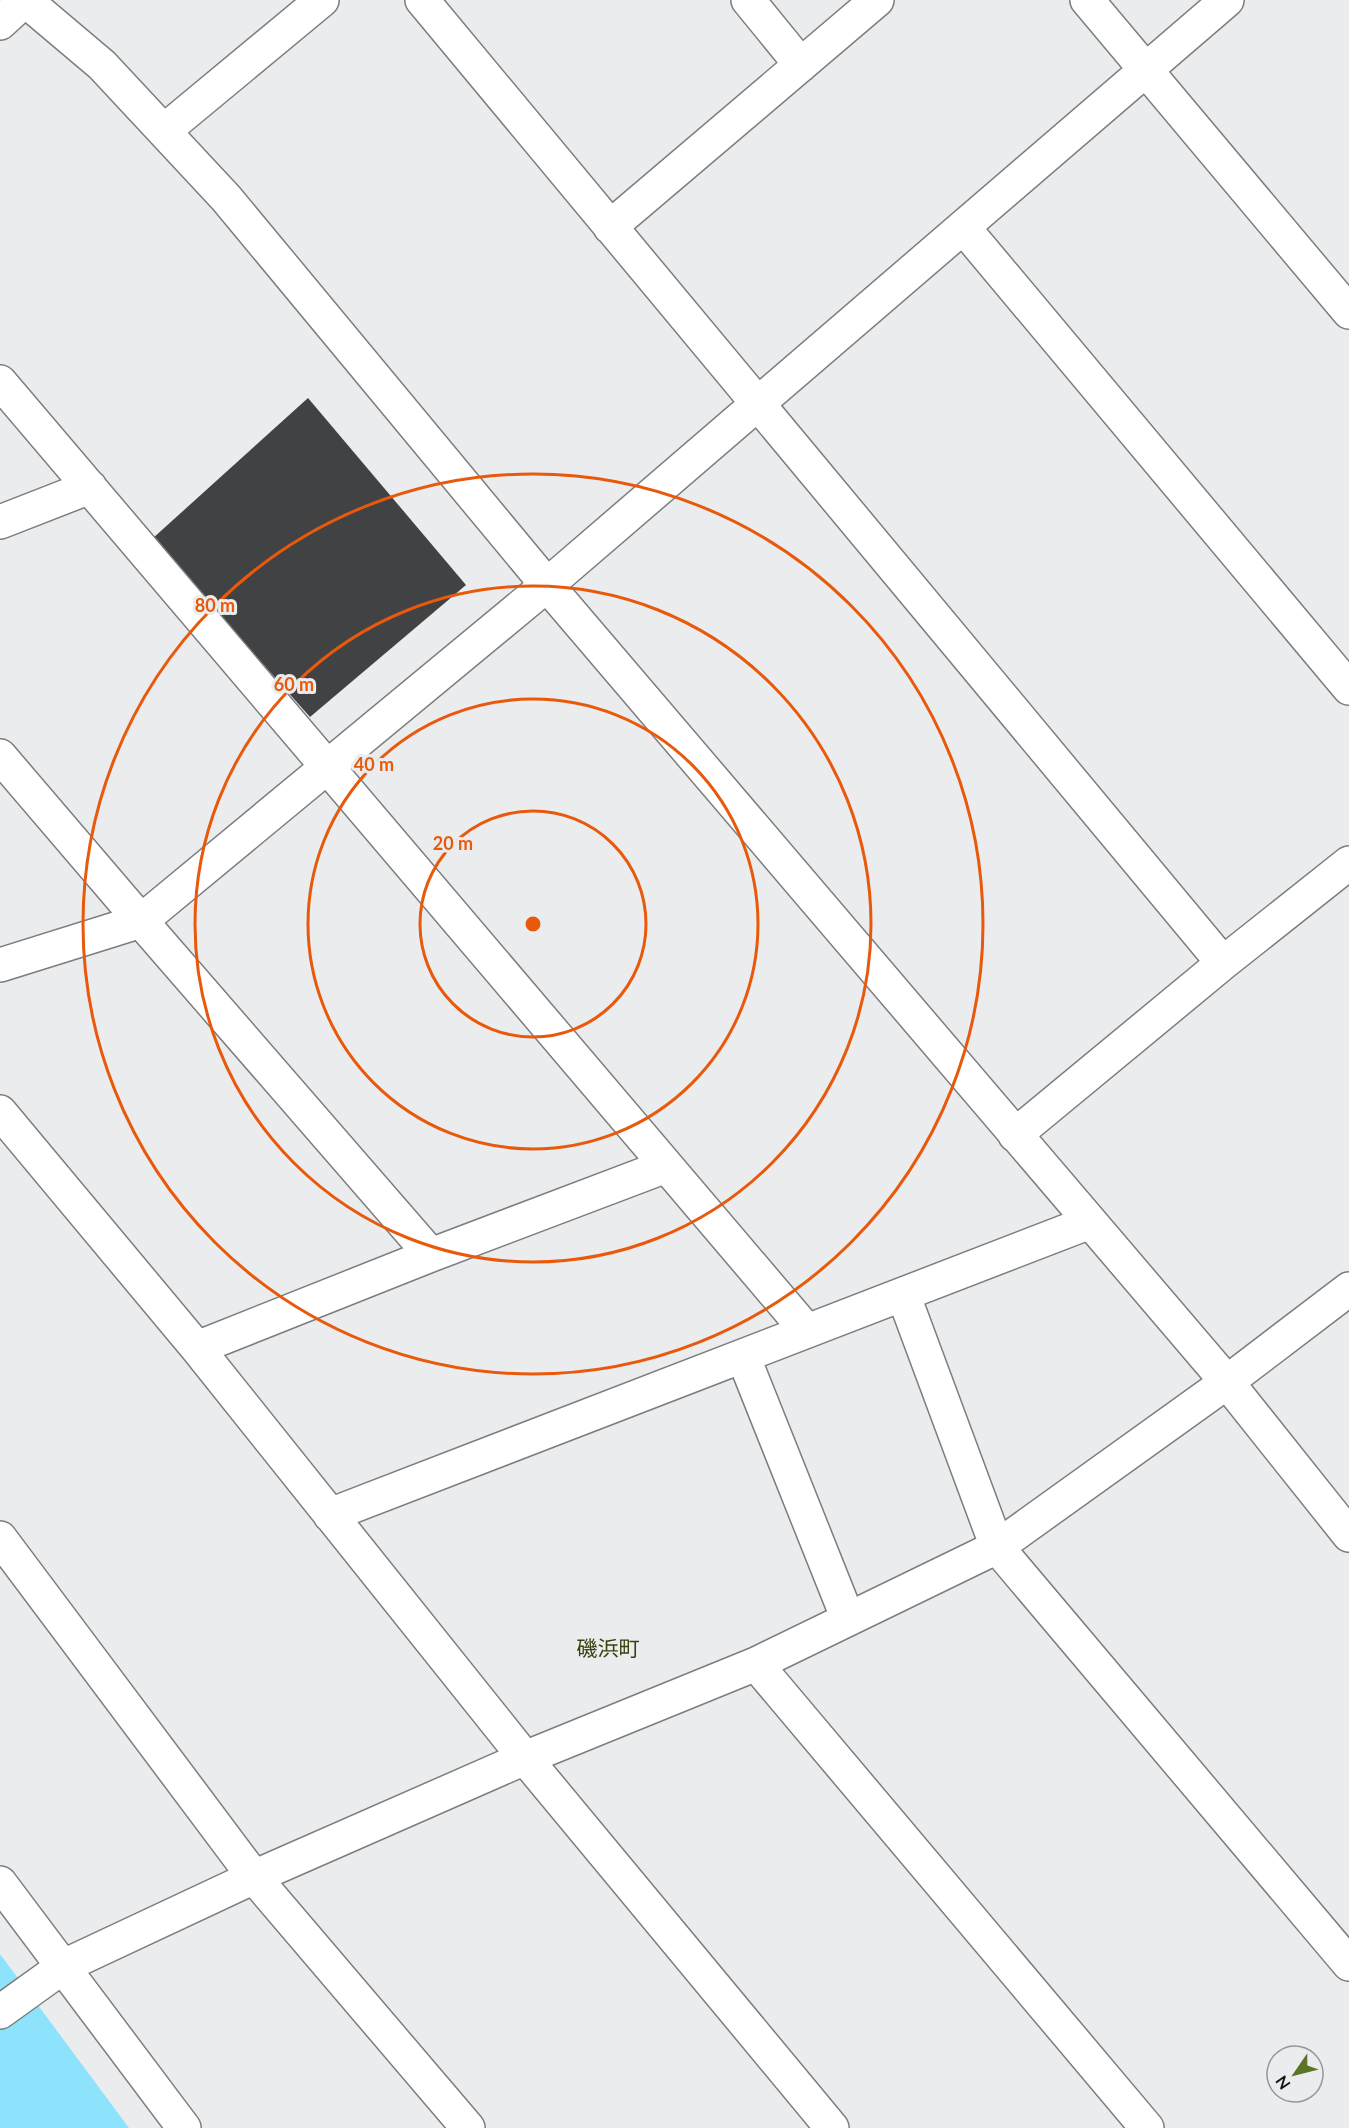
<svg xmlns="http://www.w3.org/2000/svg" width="1349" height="2128" font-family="Lato,'Noto Sans JP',sans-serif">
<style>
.water{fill:#8de3fc}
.building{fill:#414243}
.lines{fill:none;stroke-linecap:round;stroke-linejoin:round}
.minor-casing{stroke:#7c7d7e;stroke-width:36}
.tertiary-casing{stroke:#7c7d7e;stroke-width:36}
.minor{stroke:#fff;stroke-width:33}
.tertiary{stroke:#fff;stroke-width:33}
.ring{fill:none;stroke:#e8590c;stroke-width:3}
.labels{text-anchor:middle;stroke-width:6;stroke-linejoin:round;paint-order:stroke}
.quarter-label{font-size:21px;fill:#35440d;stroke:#ebecee}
.centre{fill:#e8590c;stroke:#ebecee;stroke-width:3}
.ring-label{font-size:18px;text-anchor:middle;font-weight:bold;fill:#e8590c;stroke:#ebecee;stroke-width:6;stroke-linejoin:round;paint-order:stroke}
</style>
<rect width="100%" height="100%" fill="#ebecee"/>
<path class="water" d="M0 1954 129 2128H0Z"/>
<path class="building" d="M308 398 466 585 310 717 152 539Z"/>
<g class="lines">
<g class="minor-casing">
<path id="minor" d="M422 0 1223 963
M748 0 801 65
M1087 0 1349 312
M0 23 25 0
M164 131 322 0
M610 227 877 0
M963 227 1349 688
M0 382 807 1331
M0 522 90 487
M0 756 141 921 431 1255
M0 965 141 921 547 585 1227 0
M0 1112 197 1348 525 1758 832 2128
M1015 1135 1223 963 1349 863
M903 1294 997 1547 1349 1964
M197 1348 431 1255 666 1166
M743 1356 848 1619
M330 1515 1090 1222
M0 1538 254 1877 468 2128
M756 1664 1147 2128
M0 1883 184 2128
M0 2012 64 1966 254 1877 525 1758 756 1664 997 1547 1227 1382"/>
</g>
<g class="tertiary-casing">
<path id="tertiary" d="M25 0 102 65 226 198 547 585 1227 1382 1349 1535
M1227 1382 1349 1289"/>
</g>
<use href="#minor" class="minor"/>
<use href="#tertiary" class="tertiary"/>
</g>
<g class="ring">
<circle cx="533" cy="924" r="113"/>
<circle cx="533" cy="924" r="225"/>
<circle cx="533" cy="924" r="338"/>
<circle cx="533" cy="924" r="450"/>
</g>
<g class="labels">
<g class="quarter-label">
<text x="608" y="1656">磯浜町</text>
</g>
</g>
<circle cx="533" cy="924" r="9" class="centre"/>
<g class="ring-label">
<text x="215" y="612">80 m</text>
<text x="294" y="691">60 m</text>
<text x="374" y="771">40 m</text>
<text x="453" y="850">20 m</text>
</g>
<g transform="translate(1295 2074) rotate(235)"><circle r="28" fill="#ebecee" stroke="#959697" stroke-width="1.5"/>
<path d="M0-4.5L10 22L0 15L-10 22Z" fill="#5c7425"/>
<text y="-9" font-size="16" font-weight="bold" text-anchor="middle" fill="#141415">N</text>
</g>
</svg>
